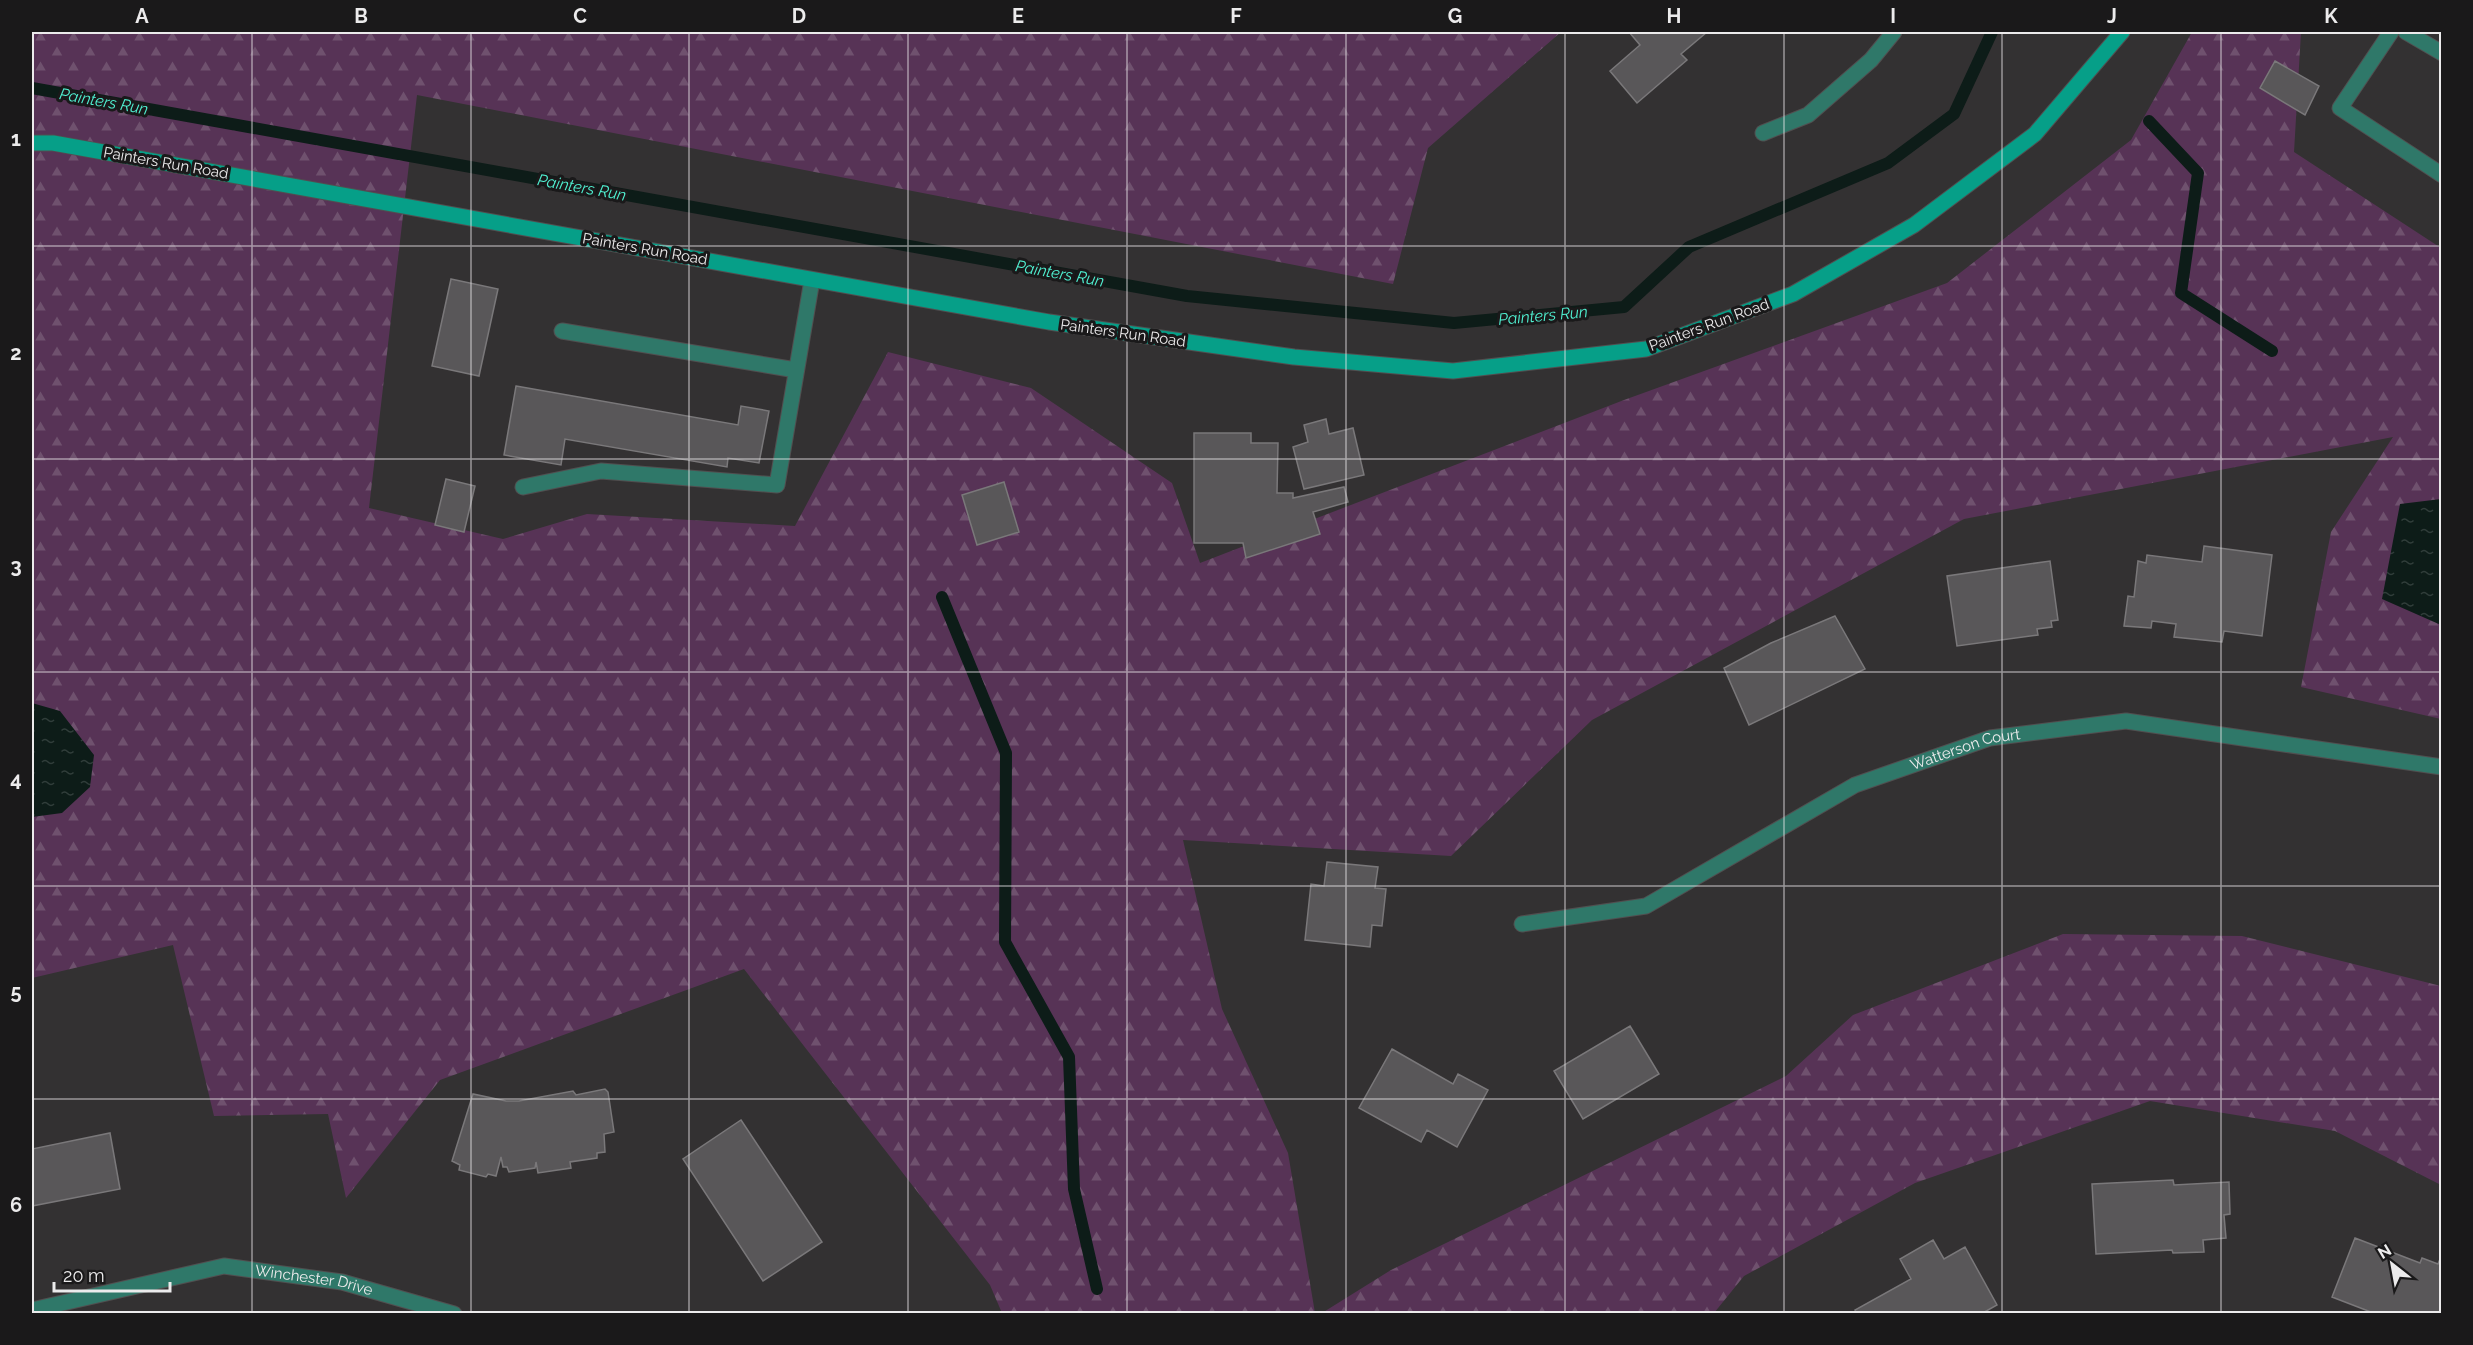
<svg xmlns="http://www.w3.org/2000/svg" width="2473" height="1345" font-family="Raleway,sans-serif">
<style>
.forest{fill:url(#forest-firs)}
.water{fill:url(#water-ripples)}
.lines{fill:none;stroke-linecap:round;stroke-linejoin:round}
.stream{stroke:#0d1c18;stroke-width:12}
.building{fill:#595759;stroke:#7a787a;stroke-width:1.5}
.lane-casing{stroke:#514f50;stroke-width:17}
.street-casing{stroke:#514f50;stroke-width:17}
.secondary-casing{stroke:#514f50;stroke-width:17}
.lane{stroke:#2f7869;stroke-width:15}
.street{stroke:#2f7869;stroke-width:15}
.secondary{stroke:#069f88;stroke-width:15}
.grid{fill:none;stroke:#ecebec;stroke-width:1.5;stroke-opacity:0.55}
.labels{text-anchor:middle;stroke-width:6;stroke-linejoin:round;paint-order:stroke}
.street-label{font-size:15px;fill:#ecebec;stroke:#1a191a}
.water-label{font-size:16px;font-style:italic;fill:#50f1d2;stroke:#1a191a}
.neatline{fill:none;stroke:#ecebec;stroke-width:2}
.grid-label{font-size:20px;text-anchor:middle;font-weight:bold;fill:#ecebec}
</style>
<defs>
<pattern id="forest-firs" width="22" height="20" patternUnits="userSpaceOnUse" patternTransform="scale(1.5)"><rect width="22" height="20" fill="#573356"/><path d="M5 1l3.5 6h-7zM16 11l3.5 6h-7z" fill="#6f516e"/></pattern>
<pattern id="water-ripples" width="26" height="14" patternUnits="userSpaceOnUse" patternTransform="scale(1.5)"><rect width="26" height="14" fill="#0d1c18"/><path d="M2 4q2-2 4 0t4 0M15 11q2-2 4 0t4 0" fill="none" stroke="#303d3a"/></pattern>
</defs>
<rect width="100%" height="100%" fill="#333132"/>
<path class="forest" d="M32 32H1561L1428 148 1393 284 417 95 369 508 503 539 587 514 795 526 888 352 1031 388 1172 483 1200 563 1624 400 1947 283 2131 140 2192 32H2301L2294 152 2441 248V719L2301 687 2331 532 2393 437 1964 519 1592 720 1451 856 1183 840 1222 1009 1288 1153 1315 1313H1002L990 1285 744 969 440 1080 346 1198 328 1114 214 1116 173 945 32 978Z
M2063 934 2242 936 2441 986V1185L2335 1131 2150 1101 1915 1183 1744 1276 1714 1313H1322L1391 1270 1786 1076 1853 1015Z"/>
<path class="water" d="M2441 499H2442L2441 625 2382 599 2400 504Z
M32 703 60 711 94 755 90 787 62 813 32 817Z"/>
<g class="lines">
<path class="stream" d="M32 88 1187 296 1454 323 1624 307 1689 247 1888 163 1954 114 1992 32
M2149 121 2198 173 2181 293 2272 351
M942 597 1006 753 1005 942 1069 1057 1074 1189 1097 1289"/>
</g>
<path class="building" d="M1629 32H1707L1681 54 1687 60 1637 103 1610 71 1640 45Z
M2275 61 2319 86 2305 115 2260 88Z
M451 279 498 289 479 376 432 366Z
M516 386 738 425 741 406 769 411 759 463 728 458 727 467 565 439 561 465 504 455Z
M1326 419 1329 434 1353 428 1364 475 1304 489 1293 447 1308 442 1304 425Z
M1194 433H1251V443H1278L1277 493H1293V498L1344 487 1348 502 1313 512 1320 534 1246 558 1243 543H1194Z
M446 479 475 486 464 532 435 525Z
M1004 482 1019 532 977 545 962 495Z
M2204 546 2272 555 2262 636 2224 631 2222 642 2174 637 2176 624 2152 621 2151 628 2124 626 2128 596 2134 597 2138 561 2146 563 2147 555 2202 562Z
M2050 561 2058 620 2051 621 2052 627 2037 629 2038 635 1957 646 1947 576Z
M1835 616 1865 669 1749 725 1724 668 1771 643Z
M1327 862 1378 867 1375 888 1386 889 1382 926 1372 925 1370 947 1305 940 1311 884 1324 886Z
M1630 1026 1659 1074 1583 1119 1554 1071Z
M1392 1049 1453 1084 1458 1074 1488 1090 1457 1147 1427 1130 1421 1142 1359 1108Z
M605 1089 608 1092 614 1132 604 1134 605 1152 597 1153V1158L570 1162 571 1168 538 1173 536 1162 535 1168 509 1172 507 1167H503L501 1157 496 1176 488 1174 486 1177 459 1170 460 1165 452 1161 473 1094 506 1101H519L573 1091 576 1095Z
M741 1120 822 1242 763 1281 683 1159Z
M110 1133 120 1189 32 1206V1149Z
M2173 1180 2174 1185 2229 1182 2230 1214 2224 1215 2226 1238 2203 1240 2204 1252 2173 1253 2172 1250 2096 1254 2092 1184Z
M2355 1238 2420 1263 2422 1258 2438 1264 2442 1254V1314H2376L2332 1297Z
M1933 1240 1944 1259 1965 1247 1997 1305 1981 1314H1857L1855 1310 1911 1279 1900 1259Z"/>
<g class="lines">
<g class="lane-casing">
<path id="lane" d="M2391 32 2340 108 2442 175
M2406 32 2442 53
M1763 133 1808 115 1871 60 1894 32
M562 331 796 370
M523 487 601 471 777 485 812 280"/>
</g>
<g class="street-casing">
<g id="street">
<path id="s1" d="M1522 924 1646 906 1855 785 1990 738 2126 721 2442 767"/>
<path id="s2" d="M32 1310 224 1266 342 1282 454 1314"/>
</g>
</g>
<g class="secondary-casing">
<path id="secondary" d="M32 143H53L1049 322 1294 357 1453 371 1646 349 1793 294 1914 225 2035 134 2122 32"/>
</g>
<use href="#lane" class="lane"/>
<use href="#street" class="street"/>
<use href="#secondary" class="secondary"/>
</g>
<path class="grid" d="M252 32V1314M471 32V1314M689 32V1314M908 32V1314M1127 32V1314M1346 32V1314M1565 32V1314M1784 32V1314M2002 32V1314M2221 32V1314M32 246H2442M32 459H2442M32 672H2442M32 886H2442M32 1099H2442"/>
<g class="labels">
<g class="street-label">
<text transform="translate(166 163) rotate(10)" y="5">Painters Run Road</text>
<text transform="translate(645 249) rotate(10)" y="5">Painters Run Road</text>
<text transform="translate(1709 325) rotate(-20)" y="5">Painters Run Road</text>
<text transform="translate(1123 333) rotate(8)" y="5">Painters Run Road</text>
<text dy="5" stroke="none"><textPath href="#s1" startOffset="483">Watterson Court</textPath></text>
<text dy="5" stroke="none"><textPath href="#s2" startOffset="288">Winchester Drive</textPath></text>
</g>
<g class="water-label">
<text transform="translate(104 101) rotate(10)" y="6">Painters Run</text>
<text transform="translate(582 187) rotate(10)" y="6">Painters Run</text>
<text transform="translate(1060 273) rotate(10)" y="6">Painters Run</text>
<text transform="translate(1543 315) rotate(-5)" y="6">Painters Run</text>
</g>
</g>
<rect width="2473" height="1345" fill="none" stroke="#1a191a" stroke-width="66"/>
<g transform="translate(2392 1264) rotate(329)" stroke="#1a191a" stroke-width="4.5" paint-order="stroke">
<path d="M0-4.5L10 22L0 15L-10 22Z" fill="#ecebec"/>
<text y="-9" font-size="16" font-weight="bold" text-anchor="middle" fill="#ecebec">N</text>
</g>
<path d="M54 1282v9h116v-9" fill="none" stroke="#ecebec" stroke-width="3"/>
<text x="63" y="1282" font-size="18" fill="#ecebec" stroke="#1a191a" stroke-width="4.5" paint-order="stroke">20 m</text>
<rect x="33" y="33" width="2407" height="1279" class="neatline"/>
<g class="grid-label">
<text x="142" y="23">A</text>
<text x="361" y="23">B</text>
<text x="580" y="23">C</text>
<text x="799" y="23">D</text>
<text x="1018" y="23">E</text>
<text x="1236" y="23">F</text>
<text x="1455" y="23">G</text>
<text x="1674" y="23">H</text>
<text x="1893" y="23">I</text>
<text x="2112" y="23">J</text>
<text x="2331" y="23">K</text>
<text x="16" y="146">1</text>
<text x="16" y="360">2</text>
<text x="16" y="573">3</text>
<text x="16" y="786">4</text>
<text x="16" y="999">5</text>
<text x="16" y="1212">6</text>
</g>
</svg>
